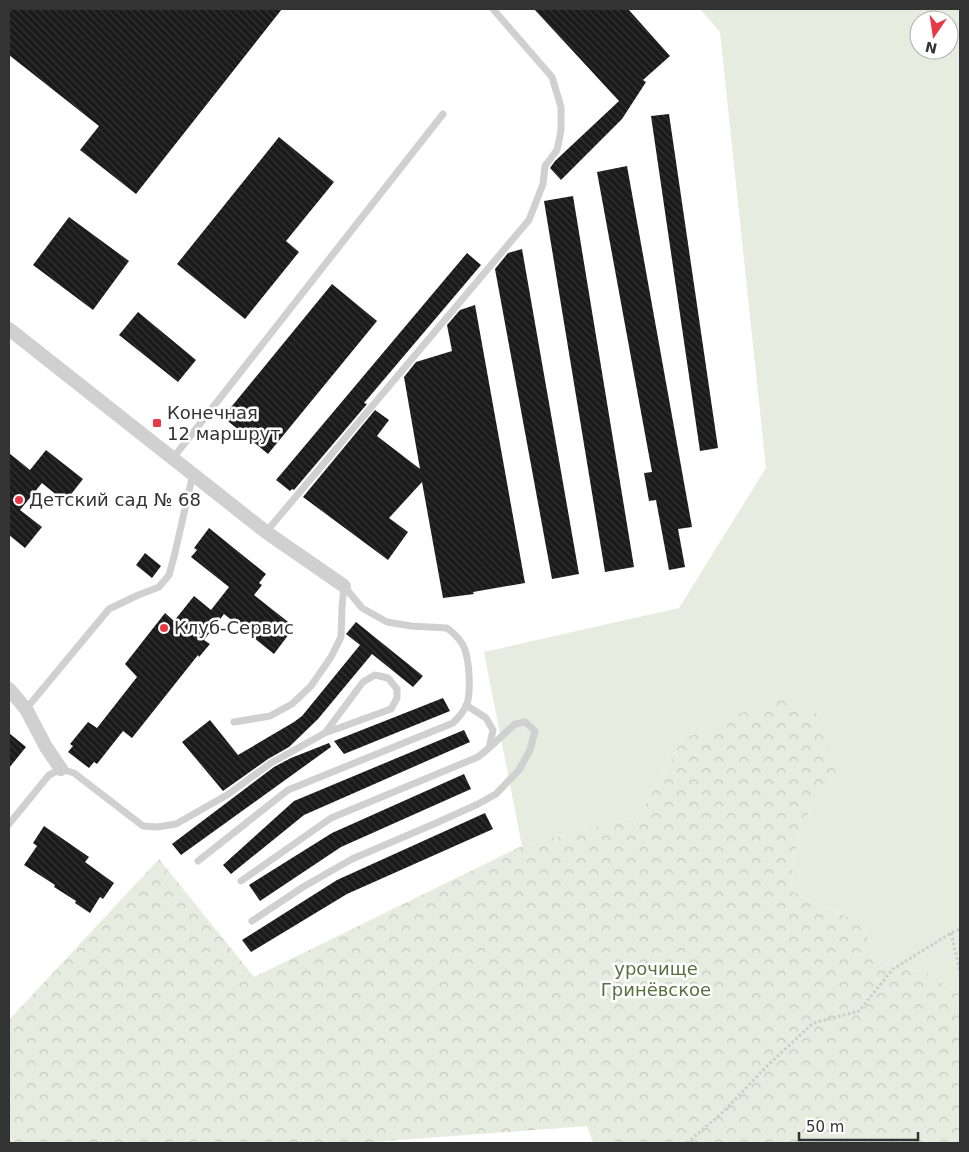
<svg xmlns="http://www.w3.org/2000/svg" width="969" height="1152" font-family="'DejaVu Sans',sans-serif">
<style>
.green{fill:#e6ecdf;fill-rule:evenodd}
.forest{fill:url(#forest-crowns)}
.building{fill:url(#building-back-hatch)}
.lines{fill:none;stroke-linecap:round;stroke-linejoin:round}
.path{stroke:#cdcdcd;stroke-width:3;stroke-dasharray:2.5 2.5;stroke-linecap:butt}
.lane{stroke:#d0d0d0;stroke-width:7}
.street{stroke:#d0d0d0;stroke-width:14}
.poi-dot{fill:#e63946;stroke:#fff;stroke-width:2}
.labels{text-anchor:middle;stroke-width:5;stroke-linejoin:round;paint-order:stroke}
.poi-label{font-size:18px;fill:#333;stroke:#fff;text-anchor:start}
.park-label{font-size:18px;fill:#56703f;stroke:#fff}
</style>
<defs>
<pattern id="forest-crowns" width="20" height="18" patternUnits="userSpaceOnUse" patternTransform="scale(1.25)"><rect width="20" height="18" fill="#e6ecdf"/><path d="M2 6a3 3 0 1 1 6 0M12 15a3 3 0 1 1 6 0" fill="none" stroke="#c6cbc0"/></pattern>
<pattern id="building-back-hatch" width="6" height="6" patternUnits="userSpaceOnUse" patternTransform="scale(1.25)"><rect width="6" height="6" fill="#1a1a1a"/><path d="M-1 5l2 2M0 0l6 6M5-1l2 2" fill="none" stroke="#333"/></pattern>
</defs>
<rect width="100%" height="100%" fill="#fff"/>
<path class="green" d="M700 9H960V1019L959 995 928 973 884 963 857 921 819 905 790 890 799 827 836 773 682 740 639 816 522 846 484 652 679 608 766 468 720 32ZM919 20H949V50H919Z
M587 1126 610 1138 612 1143H593Z"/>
<path class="forest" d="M780 696 816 712 836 773 799 827 790 890 819 905 857 921 884 963 928 973 959 995 960 1143H612L610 1138 587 1126 359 1143H9V1020L159 859 254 977 522 846 639 816 682 740Z"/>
<path class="building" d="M9 9H282L136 194 80 150 99 126 9 55Z
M534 9H628L670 56 643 80 642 81 643 80 646 82 622 119 561 180 550 168 555 161 619 101Z
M669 114 718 448 700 451 651 116Z
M279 137 334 182 286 241 299 252 245 319 177 264Z
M627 166 692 527 678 529 685 567 669 570 656 500 649 501 644 473 652 472 597 172Z
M573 196 634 567 605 572 544 201Z
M69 217 129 261 93 310 33 265Z
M522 249 579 574 552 579 495 269 508 253Z
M467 253 481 265 364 403 367 404 294 490 292 489 290 491 276 480Z
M332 284 377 321 268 454 223 417Z
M475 305 525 583 473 592 474 594 443 598 422 482 389 518 408 532 388 560 303 497 375 410 389 420 377 436 420 469 404 377 416 362 452 351 447 325 460 310Z
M138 312 196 360 178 382 119 335Z
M46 450 83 479 65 502 42 483 20 510 42 527 25 548 9 535V453L30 470Z
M209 528 266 574 259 583 262 585 254 595 292 625 286 632 289 634 274 654 224 614 204 640 210 644 199 657 198 655 132 738 123 731 97 764 94 762 89 768 68 752 73 746 70 744 88 722 97 728 137 677 125 664 165 613 174 621 194 596 211 610 229 587 191 557 197 550 194 548Z
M145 553 161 566 152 578 136 565Z
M356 622 423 676 413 687 372 654 318 719 289 747 268 759 223 791 182 742 210 720 238 755 294 722 302 716 360 645 346 634Z
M443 698 450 711 344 754 334 741Z
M464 730 470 742 304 815 231 874 223 865 294 801Z
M9 733 26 747 9 768Z
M329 743 331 747 181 855 172 844 274 767 291 758Z
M464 774 471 789 341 847 260 901 249 885 332 833Z
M485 813 493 829 347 894 251 952 242 940 337 880Z
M44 826 89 857 85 862 114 883 103 899 100 897 90 913 75 903 76 901 54 887 55 885 24 865 37 846 33 843Z"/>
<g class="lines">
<path class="path" d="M951 933 960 971
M687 1143 722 1113 766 1067 813 1023 859 1011 893 969 951 933 960 929"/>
<path class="lane" d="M173 458 443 114
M266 532 529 220 543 184 545 166 557 150 561 131V107L552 77 493 9
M26 709 109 609 136 596 159 587 169 575 174 557 193 474
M234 722 270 716 292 704 311 686 331 657 341 637 342 607 344 586
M9 824 49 775 61 769 74 773 143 826 157 827 176 824 227 795 271 763 325 733 391 709 397 698V689L388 678 375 675 363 682 325 733
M198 861 288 790 453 723C458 718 464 712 467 704 471 690 470 654 461 642 458 637 452 632 447 628L411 626 387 622 362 608 344 586
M241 881 331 818 478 757 489 748 493 730 486 718 466 705
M252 921 303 887 352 859 434 824 478 804 496 794 519 770 530 750 535 731 525 722 515 724 489 748"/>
<path class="street" d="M9 329 266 532 344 586
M9 689 26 709 46 747 61 769"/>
</g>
<g class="poi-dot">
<rect x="152" y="418" width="10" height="10" rx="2.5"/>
<circle cx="19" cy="500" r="5"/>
<circle cx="164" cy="628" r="5"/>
</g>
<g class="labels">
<g class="poi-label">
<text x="167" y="419">Конечная<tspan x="167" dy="21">12 маршрут</tspan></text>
<text x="29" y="506">Детский сад № 68</text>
<text x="174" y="634">Клуб-Сервис</text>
</g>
<g class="park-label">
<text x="656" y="975">урочище<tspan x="656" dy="21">Гринёвское</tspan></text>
</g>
</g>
<rect width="969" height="1152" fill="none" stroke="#333333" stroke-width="20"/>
<g transform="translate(934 35) rotate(193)"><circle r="24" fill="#ffffff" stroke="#adadad"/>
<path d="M0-4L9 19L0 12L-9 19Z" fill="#e63946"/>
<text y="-8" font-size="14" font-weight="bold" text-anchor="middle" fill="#333333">N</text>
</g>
<path d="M799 1132v8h119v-8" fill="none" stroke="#333333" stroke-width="2.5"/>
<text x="806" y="1132" font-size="15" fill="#333333" stroke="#ffffff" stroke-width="4" paint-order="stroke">50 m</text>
</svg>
